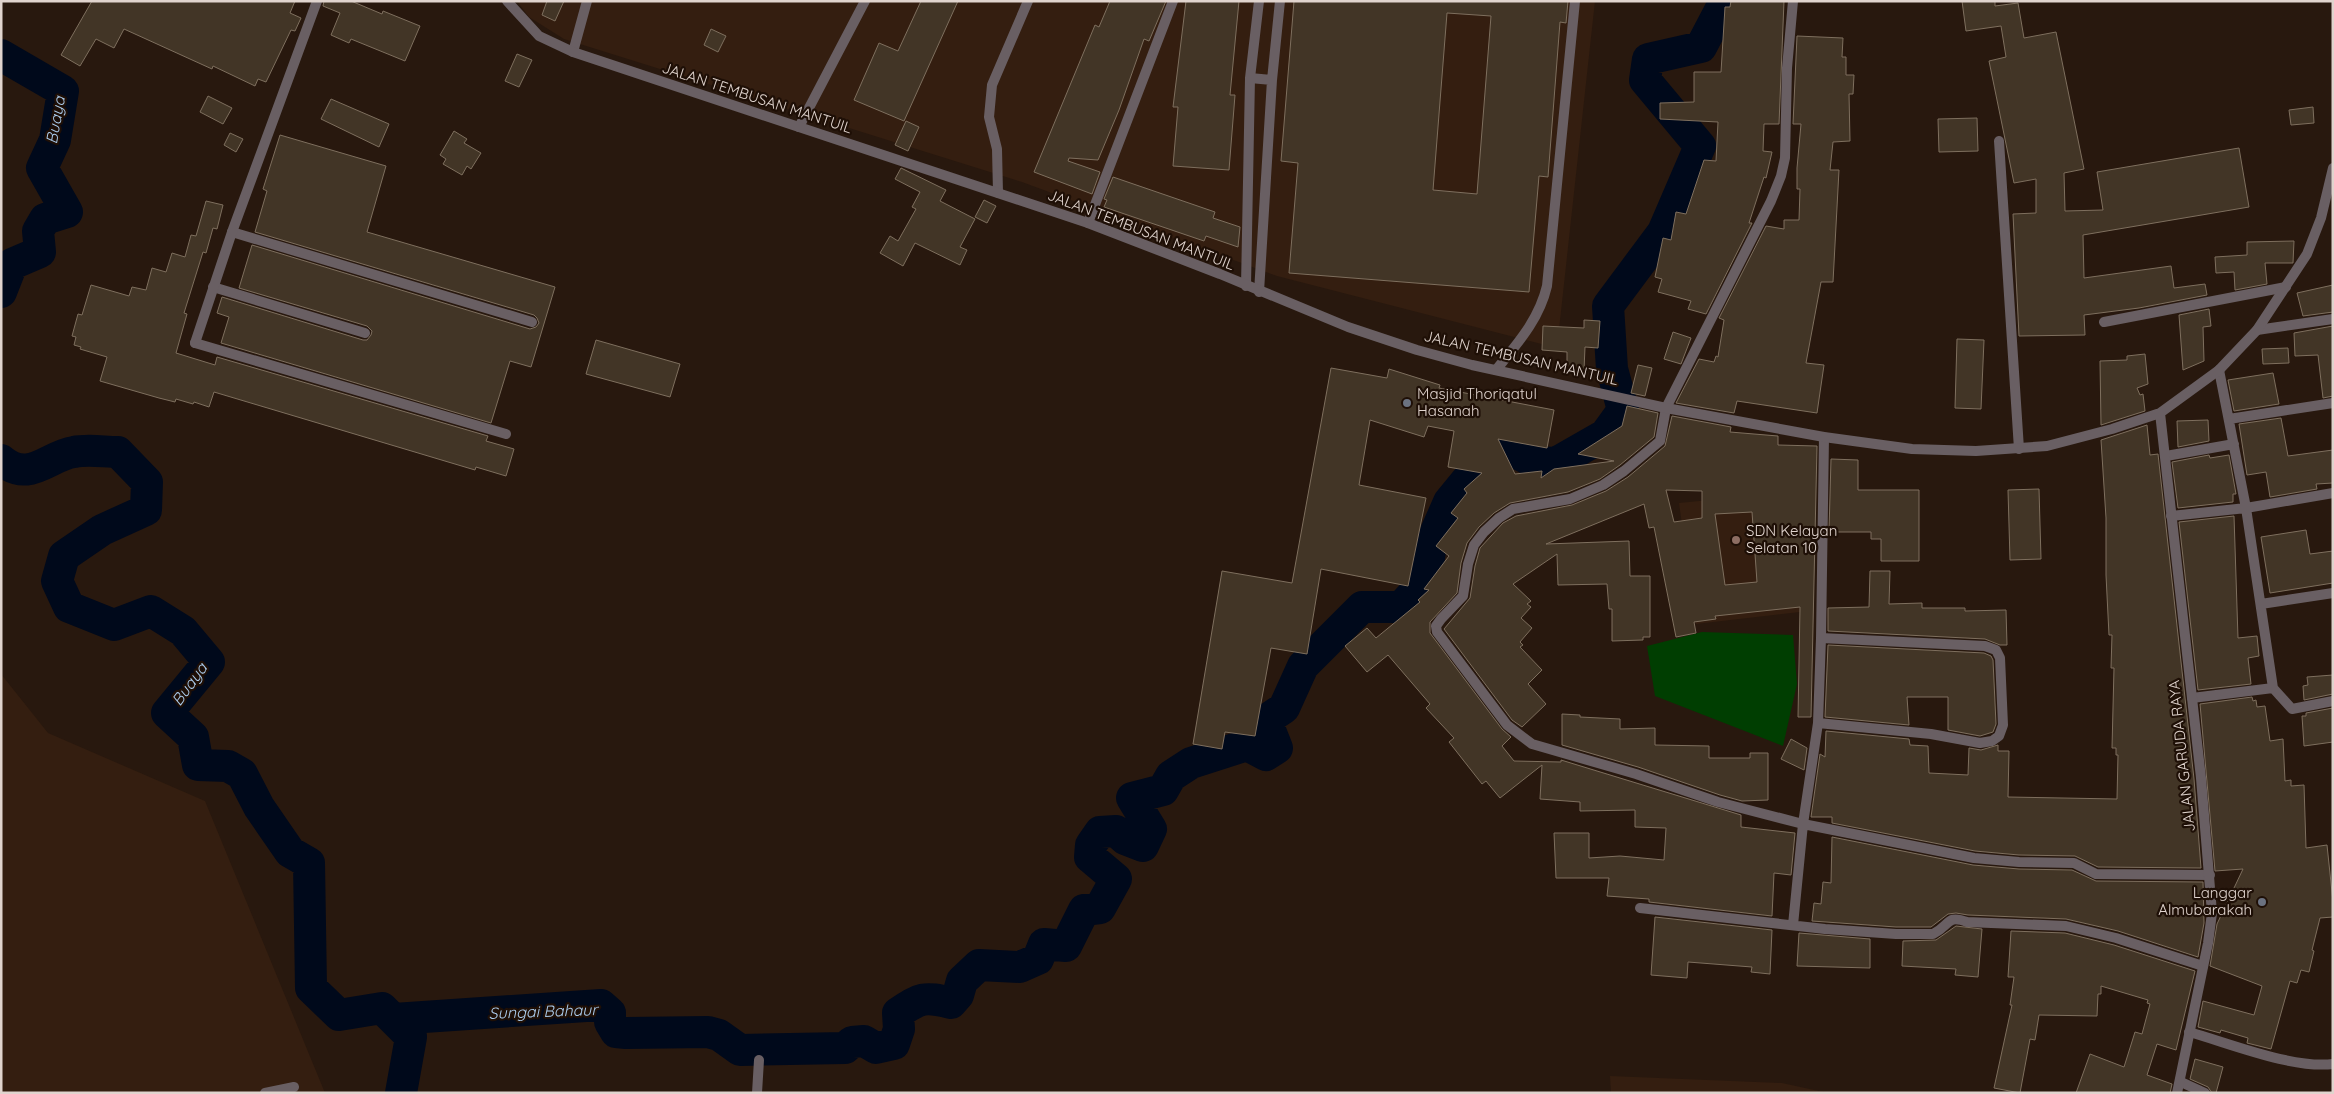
<svg xmlns="http://www.w3.org/2000/svg" width="2334" height="1094" font-family="Quicksand,sans-serif">
<style>
.built{fill:#341e10}
.green{fill:#003e01}
.lines{fill:none;stroke-linecap:round;stroke-linejoin:round}
.river{stroke:#00091b;stroke-width:32}
.building{fill:#423526;stroke:#7e6f5e;fill-rule:evenodd}
.service{stroke:#695f63;stroke-width:10}
.minor{stroke:#695f63;stroke-width:10}
.tertiary{stroke:#695f63;stroke-width:10}
.worship-dot{fill:#6b7280;stroke:#1e0f06;stroke-width:2}
.education-dot{fill:#8d6e63;stroke:#1e0f06;stroke-width:2}
.labels{text-anchor:middle;stroke-width:4.5;stroke-linejoin:round;paint-order:stroke}
.street-label{font-size:15px;fill:#e0d4ce;stroke:#1e0f06}
.poi-label{font-size:15px;fill:#e0d4ce;stroke:#1e0f06;text-anchor:start}
.water-label{font-size:16px;font-style:italic;fill:#accdee;stroke:#1e0f06}
</style>
<rect width="100%" height="100%" fill="#28180e"/>
<path class="built" d="M517 1H1595L1557 348 1277 276 1022 182 564 39 529 17Z
M1780 493 1796 577 1800 612 1696 624 1679 503Z
M1 674 48 733 205 801 325 1093H1Z
M1610 1076 1782 1083 1828 1093H1611Z"/>
<path class="green" d="M1702 632 1793 635 1797 684 1783 746 1655 696 1647 646Z"/>
<g class="lines">
<path class="river" d="M1 55 63 91 55 140 42 168 67 212 45 219 38 231 40 252 12 264 1 292
M1 460C30 484 47 456 74 452 88 449 104 452 118 452L147 482 146 510 102 530 64 556 57 581 69 607 114 625 151 611 183 631 209 662 167 713 193 737 198 765 228 766 242 774 259 807 290 852 309 863 311 988 339 1015 382 1008 411 1037 401 1093
M394 1019 601 1005 610 1013V1022L616 1032 626 1033 708 1032 719 1035 740 1050 845 1048 852 1042 864 1041 876 1048 894 1044 899 1029 898 1013C920 998 924 996 951 1003L958 995 962 981 979 965 1020 967 1038 959 1044 944 1066 946 1084 910 1100 908 1116 879 1090 857 1091 845 1100 832 1116 831 1125 839 1143 846 1151 829 1132 798 1163 790 1171 776 1191 763 1247 745 1266 755 1277 748 1266 720 1284 708 1303 666 1362 607H1401L1426 580 1431 543 1449 502 1485 458 1496 450 1507 448 1534 462 1556 463 1605 435 1623 410 1612 369 1608 306 1663 232 1700 146 1645 80 1648 59 1701 47 1725 1"/>
</g>
<path class="building" d="M92 1H295L290 13 301 18 295 31 291 30 266 82 258 79 255 86 213 66 212 69 124 29 114 48 96 39 80 66 61 55Z
M324 1H351L382 14 383 11 420 26 405 61 351 39 349 43 331 35 340 13 323 6Z
M547 1H564L555 21 542 15Z
M921 1H958L904 121 854 100 879 43 898 51Z
M1110 1H1166L1149 41 1144 39 1119 110 1098 160 1069 158 1068 161 1100 172 1092 194 1034 172 1095 25 1099 27Z
M1186 1H1239L1230 95H1235L1229 170 1173 166 1178 107H1173Z
M1294 1H1568L1566 23 1560 22 1548 177 1539 176 1529 292 1289 273 1298 163 1281 161ZM1447 13 1491 16 1477 194 1433 190Z
M1731 1H1784L1779 124H1764L1763 151 1772 152 1766 178 1764 177 1749 223H1752L1706 314 1688 309 1691 301 1658 292 1662 279 1655 277 1663 238 1671 240 1676 212 1686 214 1704 160 1716 161 1718 122 1660 119V103L1694 102V72H1721L1725 7H1730Z
M1962 1H1995V6L2018 3 2024 38 2056 32 2084 169 2064 173 2065 211 2103 210 2097 172 2239 148 2249 207 2083 235 2084 278 2171 266 2174 288 2205 284 2207 295 2139 308 2084 315 2085 335 2019 336 2013 214 2036 213V179L2014 183 1989 61 2006 57 2001 26 1966 31Z
M711 29 726 36 718 52 704 45Z
M1797 36 1843 38 1842 57H1846V75H1854L1853 94H1849L1850 141 1833 142 1830 170H1839L1833 282H1821L1806 363 1824 365 1817 413 1737 401 1734 413 1676 403 1699 359 1714 362 1716 356 1718 357 1724 320 1719 318 1766 226 1784 229V220H1799L1800 189H1797V168L1801 124H1793Z
M517 54 532 60 519 87 505 81Z
M208 96 232 108 223 124 200 112Z
M331 99 389 124 379 147 321 119Z
M2313 107 2314 123 2291 125 2289 110Z
M1977 118 1978 151 1939 152 1938 119Z
M906 121 919 127 908 151 895 145Z
M454 131 467 139 464 143 481 153 471 169 467 166 462 175 443 164 446 159 440 155Z
M230 133 243 139 236 152 224 145Z
M280 135 386 166 367 232 555 287 531 367 510 361 491 423 221 343 229 317 217 313 222 297 363 340H367L371 335 372 331 367 326 239 288 252 245 530 329 536 327 539 323 537 318 534 315 255 232 267 191 263 189Z
M901 168 946 190 940 201 975 219 960 247 967 250 960 265 915 243 903 266 880 253 890 236 898 241 916 209 912 207 920 192 895 179Z
M1113 177 1215 212 1213 218 1240 227 1238 247 1206 236 1204 241 1104 207 1107 200 1104 199Z
M984 200 996 206 987 223 975 217Z
M206 201 223 205 217 229 213 228 206 253 203 252 184 313 187 314 176 353 215 365 217 357 488 436 486 441 514 449 506 476 476 467 475 470 214 392 209 407 194 402 193 404 176 399 175 402 159 398 100 381 107 357 80 349 81 347 74 345 76 337 72 336 78 314 82 315 91 285 129 296 132 287 146 290 152 268 166 272 172 253 185 257 191 235 196 236Z
M2294 241 2293 263H2265L2267 284 2235 290 2234 272 2216 273 2215 257 2247 255V242Z
M2333 285V312L2303 316 2297 293Z
M2209 309 2211 326 2203 327 2204 361 2183 370 2179 315Z
M1584 320 1600 321 1598 348 1585 347 1584 370 1567 369V352L1542 350 1543 326 1584 328Z
M2333 326V396L2323 398 2318 355 2295 356 2294 333Z
M1673 332 1691 338 1681 364 1664 359Z
M1957 339 1984 340 1981 409 1955 408Z
M596 340 680 364 670 397 586 374Z
M2288 348 2289 363 2263 364 2262 349Z
M2145 354 2148 384 2137 388 2140 395 2143 394 2145 411 2101 425 2100 361 2127 360V356Z
M1638 365 1652 368 1645 396 1631 393Z
M1331 368 1387 378 1389 369 1440 385 1439 388 1554 410 1547 448 1498 439 1515 474 1542 471 1541 478 1554 469 1614 461 1578 454 1622 426 1627 406 1658 413 1654 437 1620 465 1600 479 1568 492 1510 503 1494 513 1479 527 1467 543 1461 563 1457 593 1430 622V633L1502 729 1511 737 1502 746 1514 761 1561 762V760L1741 815V827L1795 833 1791 875 1774 873 1772 916 1649 902V899L1607 896 1609 878H1556L1554 833H1589V858L1620 856 1664 860 1666 828 1635 827V810L1580 811V802L1540 799 1542 765 1500 798 1486 781 1482 784 1449 742 1454 738 1426 708 1430 704 1388 655 1367 672 1345 646 1367 628 1376 638 1420 602 1418 600 1429 590 1424 589 1449 556 1436 546 1458 518 1451 513 1467 493 1464 489 1482 473 1448 467 1454 431 1428 426 1424 437 1370 420 1359 485 1426 498 1408 586 1321 569 1307 654 1271 648 1255 736 1225 732 1222 749 1193 744 1222 571 1292 583Z
M2273 373 2279 404 2234 411 2228 380Z
M1672 416 1731 427 1730 432 1778 436V445L1817 446 1811 717H1798L1800 607 1715 616 1716 619 1694 622 1696 633 1676 637 1654 527 1649 528 1644 504 1546 544 1629 541 1630 576H1650V637H1643V640L1612 641V609H1609L1607 584 1558 585 1557 554 1513 584 1531 601 1527 604 1531 607 1521 618 1532 628 1520 642 1523 645 1520 647 1542 670 1528 684 1546 704 1522 727 1512 720 1444 629 1470 598 1475 566 1480 548 1503 523 1516 516 1572 505 1606 491 1628 477 1665 446ZM1666 490 1702 491V518L1674 522ZM1752 512 1757 582 1725 585 1715 514Z
M2281 418 2288 456 2333 450V483L2316 484 2317 489 2270 497 2266 472 2247 475 2239 424Z
M2208 420 2209 441 2178 447 2177 421Z
M2147 425 2150 455 2158 454 2194 779 2201 868 2098 867 2075 856 2019 855 1975 851 1832 823V817H1811L1820 754 1825 757 1826 731 1909 739 1910 745 1928 746 1929 773 1968 775 1969 748 1981 750 1998 745V751H2009L2008 797 2117 799 2118 755H2116V748H2112L2114 668H2111L2112 635H2109L2106 575V518L2101 440Z
M2209 455 2210 458 2229 455 2236 494H2233V502L2178 508 2172 462Z
M1831 459 1858 460V490H1919V561H1881V539H1871V532H1829Z
M2039 489 2041 559 2010 560 2008 490Z
M2234 516 2238 638 2257 636 2259 656 2248 658 2251 684 2198 690 2179 522Z
M2306 530 2310 554 2333 551V583L2270 593 2261 537Z
M1870 571H1890L1889 604 1922 603V608H1965V611L2006 610 2007 645H2000L1985 639 1828 631V608L1869 607Z
M1828 645 1984 653 1991 656 1993 660 1996 724 1993 732 1980 736 1948 730V697H1907L1909 725 1825 717Z
M2333 675V694L2304 700 2303 686 2308 685 2307 677Z
M2252 697 2253 701 2256 700 2257 707 2265 706 2270 741 2283 739 2285 781 2291 780V786L2304 785 2306 848 2327 845 2333 902V917L2320 918 2312 950 2314 951 2309 972 2301 970 2297 983 2290 981 2271 1049 2247 1043 2248 1038 2221 1030 2220 1033 2198 1027 2203 1001 2254 1015 2262 986 2210 966 2217 924 2243 869 2215 871 2200 704Z
M2333 708V742L2304 746 2302 716H2306V713Z
M1562 714 1580 715V717L1620 719V729L1655 728V745L1709 746V758H1750V753H1768V800L1742 801 1720 795 1638 767 1562 745Z
M1791 739 1807 748 1804 770 1781 759Z
M1832 837 1973 865 2019 869 2072 870 2096 881 2203 882 2204 923 2198 957 2118 931 2066 919 1968 915 1956 913 1948 914 1931 927H1896L1812 921 1814 903 1821 904 1823 882 1831 883Z
M1655 917 1772 930 1770 974 1751 972 1752 967 1688 962 1687 978 1651 975Z
M1956 926 1982 929 1978 977 1955 975 1956 969 1902 966 1903 941 1936 940Z
M2011 931 2065 933 2114 945 2195 971 2176 1050 2157 1044 2147 1075 2172 1084 2170 1093H2076L2090 1054 2124 1067 2135 1032 2142 1034 2150 1004 2147 1003 2148 1000 2101 986V994H2098L2097 1016 2039 1015 2035 1040 2030 1039 2020 1093 1994 1088 2012 1005H2010L2014 977H2008Z
M1799 933 1870 939V968L1797 966Z
M2195 1059 2223 1067 2216 1093H2212L2208 1087 2190 1079Z"/>
<g class="lines">
<path class="service" d="M573 52 587 1
M1250 78 1272 80
M799 127 865 1
M1999 141 2019 449
M998 193 997 149 989 117 992 85 1028 1
M1088 223 1173 1
M232 232 532 322
M1246 286 1250 78 1259 1
M213 287 365 333
M1259 292 1272 80 1280 1
M195 343 506 434
M1496 370C1517 344 1539 320 1547 286L1575 1
M265 1093 294 1087"/>
<path class="minor" d="M1793 1 1787 68 1785 158 1781 176 1771 201 1666 408 1660 441 1624 471 1603 485 1570 499 1513 509 1499 518 1484 532 1474 545 1468 564 1463 596 1441 619 1436 626 1437 632 1507 725 1532 744 1636 774 1718 802 1803 824 1974 858 2019 862 2074 863 2096 874 2210 875
M2104 322 2286 287
M2257 330 2333 319
M195 343 232 232 317 1
M2219 370 2246 508 2273 688
M2229 419 2333 403
M2166 456 2234 444
M2171 516 2246 508 2333 493
M2261 604 2333 593
M2192 698 2273 688 2292 709 2333 701
M1818 723 1821 638
M1640 908 1825 929 1896 934H1933C1950 926 1946 914 1967 922L2066 926 2116 938 2203 966
M1793 925 1803 824 1818 723 1931 734 1980 743 1992 741 1999 736 2003 725 2000 658 1996 650 1985 646 1821 638 1824 437
M2189 1032C2229 1043 2292 1069 2333 1064
M2181 1082 2205 1093
M757 1093 759 1060"/>
<path class="tertiary" d="M507 1 539 36 573 52 1088 223 1220 274 1348 327 1417 350 1472 365 1666 408 1824 437 1912 449 1976 451 2047 446 2112 429 2160 413 2219 370 2257 330 2307 254 2321 218 2333 168
M2160 413 2201 778 2212 913 2208 943 2177 1093"/>
</g>
<g class="worship-dot">
<circle cx="1407" cy="403" r="5"/>
<circle cx="2262" cy="902" r="5"/>
</g>
<circle class="education-dot" cx="1736" cy="540" r="5"/>
<g class="labels">
<g class="street-label">
<text transform="translate(757 98) rotate(18)" y="5">JALAN TEMBUSAN MANTUIL</text>
<text transform="translate(1141 230) rotate(21)" y="5">JALAN TEMBUSAN MANTUIL</text>
<text transform="translate(1521 358) rotate(13)" y="5">JALAN TEMBUSAN MANTUIL</text>
<text transform="translate(2182 756) rotate(-96)" y="5">JALAN GARUDA RAYA</text>
</g>
<g class="poi-label">
<text x="1417" y="399">Masjid Thoriqatul<tspan x="1417" dy="17">Hasanah</tspan></text>
<text x="1746" y="536">SDN Kelayan<tspan x="1746" dy="17">Selatan 10</tspan></text>
<text x="2252" y="898" text-anchor="end">Langgar<tspan x="2252" dy="17">Almubarakah</tspan></text>
</g>
<g class="water-label">
<text transform="translate(55 120) rotate(-80)" y="6">Buaya</text>
<text transform="translate(189 684) rotate(-54)" y="6">Buaya</text>
<text transform="translate(543 1011) rotate(-2)" y="6">Sungai Bahaur</text>
</g>
</g>
<rect width="2334" height="1094" fill="none" stroke="#e0d4ce" stroke-width="5"/>
</svg>
